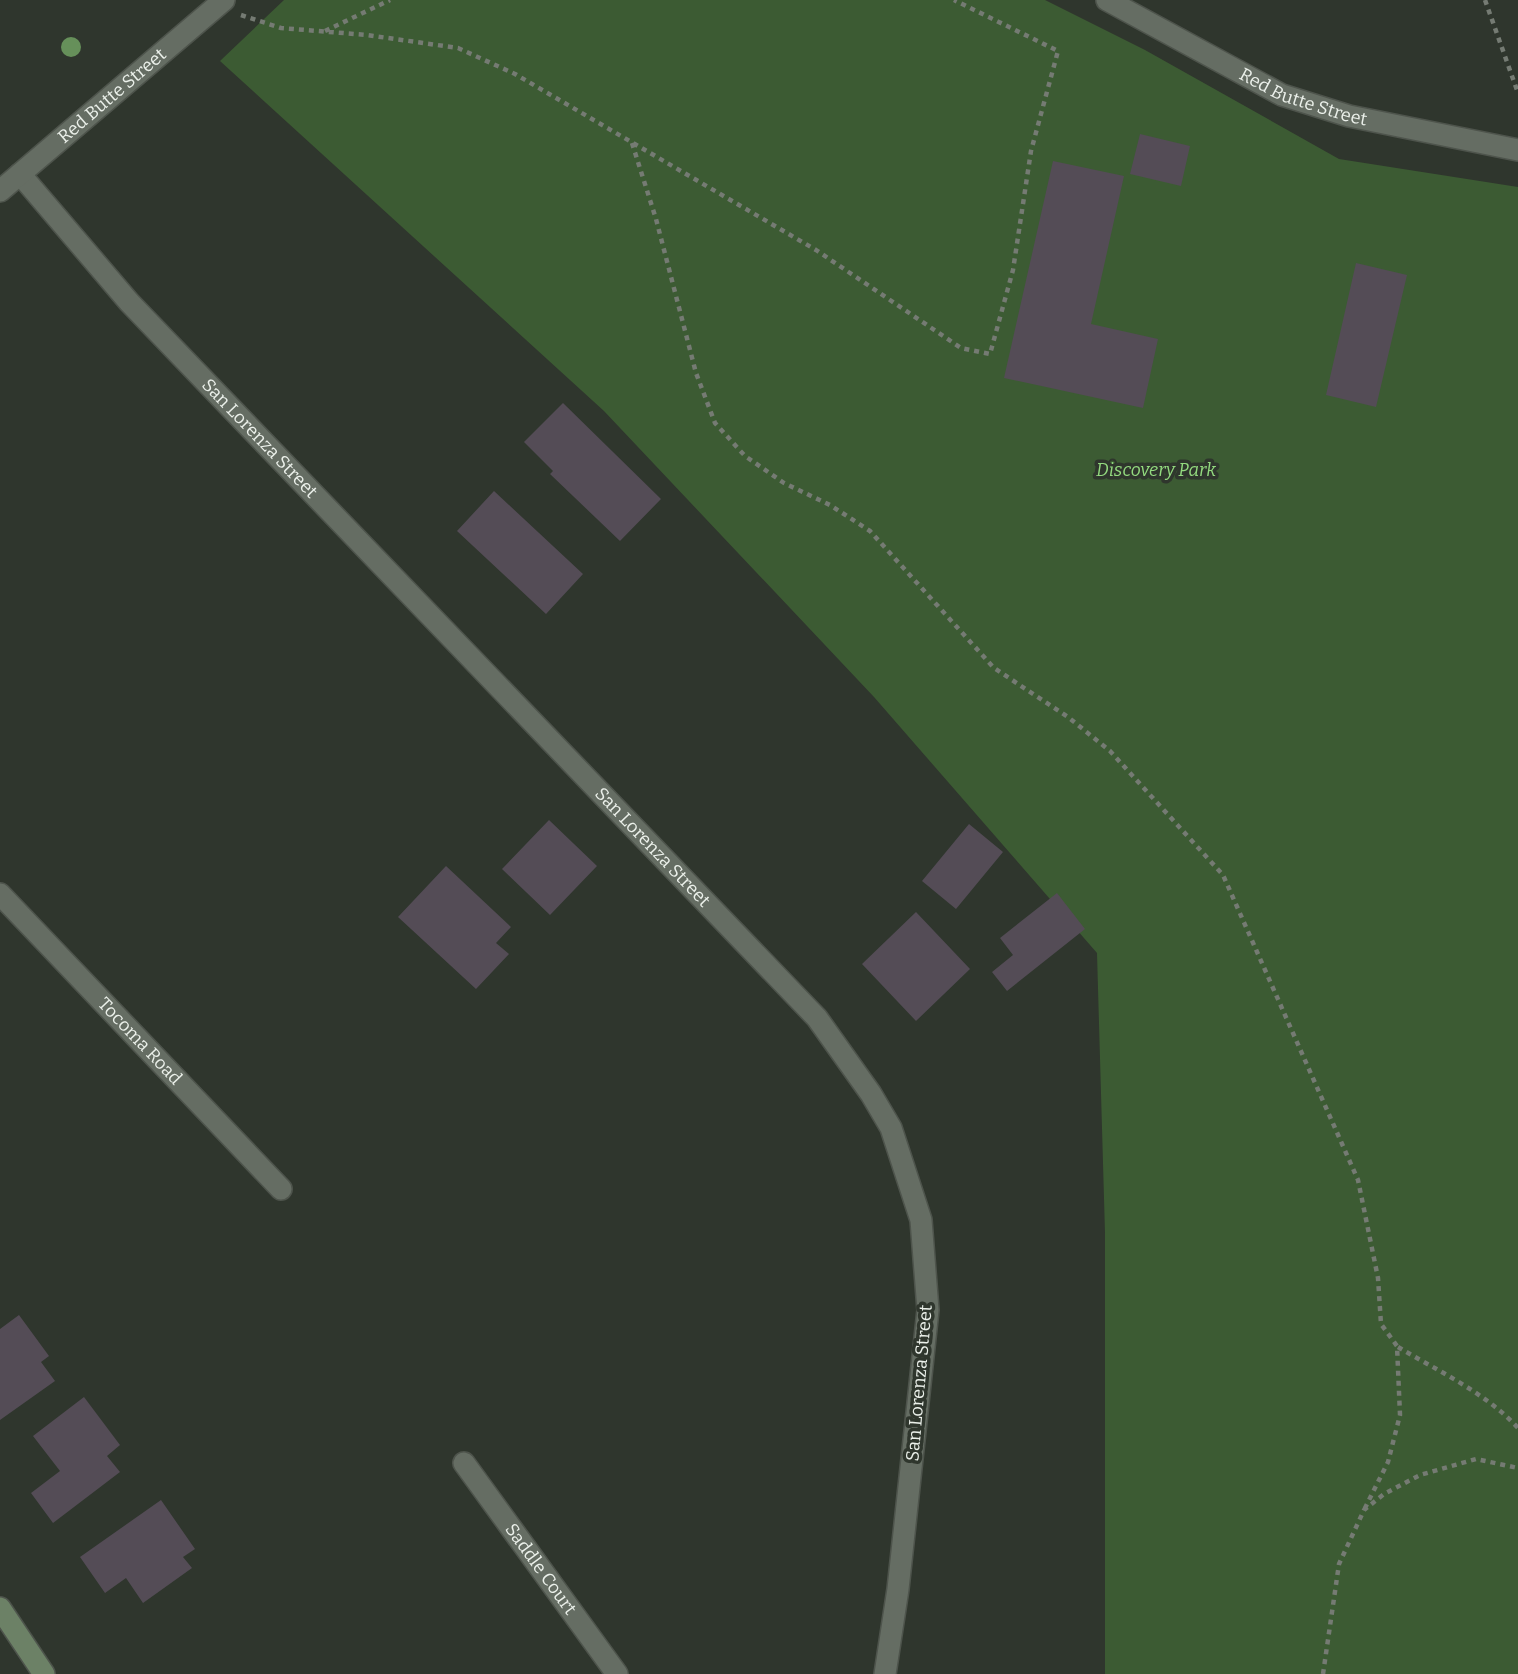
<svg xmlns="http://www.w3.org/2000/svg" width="1518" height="1674" font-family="Bitter,serif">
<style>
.green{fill:#3c5b33}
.building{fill:#544c56}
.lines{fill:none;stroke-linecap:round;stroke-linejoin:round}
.street-casing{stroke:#4e544c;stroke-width:24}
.secondary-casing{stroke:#4e544c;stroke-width:24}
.path{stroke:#757b73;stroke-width:4.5;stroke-dasharray:5 5;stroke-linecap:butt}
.street{stroke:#656d63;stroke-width:21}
.secondary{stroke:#6c8166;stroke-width:21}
.tree{fill:#66905a}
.labels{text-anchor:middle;stroke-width:7;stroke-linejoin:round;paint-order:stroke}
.street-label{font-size:18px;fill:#ebf0ea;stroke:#2f362d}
.park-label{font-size:18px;font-style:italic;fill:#93da7f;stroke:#2f362d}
</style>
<rect width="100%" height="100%" fill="#2f362d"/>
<path class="green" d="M284 0H1045L1145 50 1339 159 1518 187V1674H1105V1233L1097 953 874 697 604 411 220 61Z"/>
<path class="building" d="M1140 134 1190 146 1181 186 1130 174Z
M1053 161 1124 176 1091 324 1158 339 1143 408 1004 378Z
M1356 263 1407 275 1376 407 1326 395Z
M563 403 661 499 620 541 550 474 553 471 524 442Z
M494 491 583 574 546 614 457 531Z
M549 820 597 866 550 915 502 869Z
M969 824 1003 852 956 909 922 881Z
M446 866 511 927 496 943 509 954 476 989 398 917Z
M1057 893 1085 929 1007 991 992 972 1013 955 1000 938Z
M916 912 970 969 916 1021 862 964Z
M19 1315 49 1356 41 1362 55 1381 0 1420V1329Z
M84 1397 120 1445 107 1456 120 1472 53 1523 31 1493 60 1471 33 1436Z
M161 1500 195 1549 183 1557 192 1568 143 1603 126 1578 105 1593 80 1557Z"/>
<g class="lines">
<g class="street-casing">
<g id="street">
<path id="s1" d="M1107 0 1282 95 1349 116 1518 150"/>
<path id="s2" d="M20 174 129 302 817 1018 871 1094 891 1128 921 1220 928 1310 898 1589 885 1674"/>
<path id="s3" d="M0 191 224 0"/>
<path id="s4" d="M0 894 281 1189"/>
<path id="s5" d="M464 1463 617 1674"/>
</g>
</g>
<g class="secondary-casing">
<path id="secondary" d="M0 1608 44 1674"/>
</g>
<path class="path" d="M1485 0 1518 93
M241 15 281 28 367 35 458 48 515 74 816 250 961 348 990 354 1013 270 1031 151 1058 51 954 0
M325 31 390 0
M632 143 656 219 696 373 715 423 745 456 784 483 830 505 870 531 994 668 1068 717 1110 751 1223 875 1358 1180 1378 1278 1381 1324 1397 1346 1400 1415 1388 1462 1364 1510
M1398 1347C1438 1371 1486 1393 1518 1428
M1323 1674 1339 1564 1364 1510 1384 1494 1420 1475 1476 1459 1518 1468"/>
<use href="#street" class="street"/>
<use href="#secondary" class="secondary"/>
</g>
<circle class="tree" cx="71" cy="47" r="10"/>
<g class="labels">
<g class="street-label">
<text dy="6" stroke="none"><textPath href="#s1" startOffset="220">Red Butte Street</textPath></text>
<text dy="6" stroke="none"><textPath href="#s3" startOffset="147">Red Butte Street</textPath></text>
<text dy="6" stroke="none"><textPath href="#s2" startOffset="357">San Lorenza Street</textPath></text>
<text dy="6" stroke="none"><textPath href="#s2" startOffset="924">San Lorenza Street</textPath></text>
<text dy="6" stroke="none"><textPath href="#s4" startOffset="203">Tocoma Road</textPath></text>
<text transform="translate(919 1383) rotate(-85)" y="6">San Lorenza Street</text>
<text dy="6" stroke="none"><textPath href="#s5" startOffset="131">Saddle Court</textPath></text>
</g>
<g class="park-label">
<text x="1156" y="476">Discovery Park</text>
</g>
</g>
</svg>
